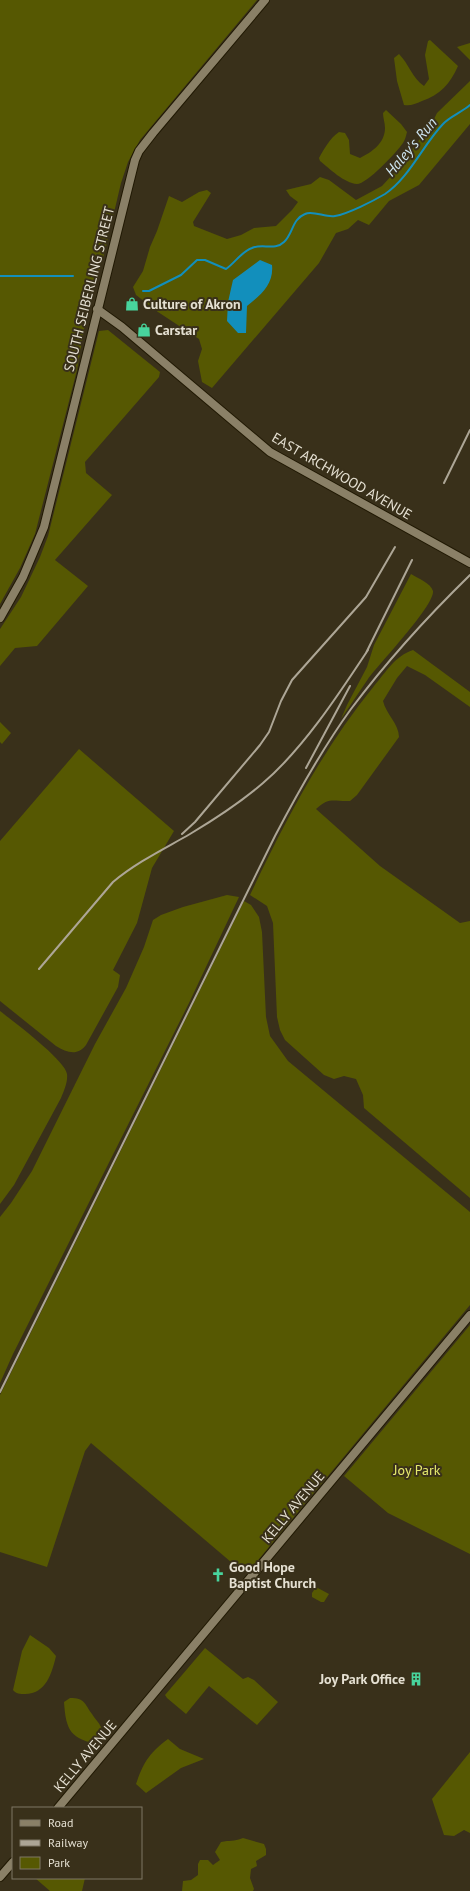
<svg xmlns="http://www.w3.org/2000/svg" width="470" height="1891" font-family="'PT Sans',sans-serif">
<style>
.green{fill:#565802}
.water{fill:#128fbc}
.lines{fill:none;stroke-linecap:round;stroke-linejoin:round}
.stream{stroke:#128fbc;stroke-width:2}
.secondary-casing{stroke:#201803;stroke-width:10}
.secondary{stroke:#8a8067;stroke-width:8}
.rail{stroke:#ada696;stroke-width:2}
.labels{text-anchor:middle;stroke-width:4;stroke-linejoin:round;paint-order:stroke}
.street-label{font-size:14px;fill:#e5e0d2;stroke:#39301a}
.poi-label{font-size:14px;font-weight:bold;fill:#e5e0d2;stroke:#39301a;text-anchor:start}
.park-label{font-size:14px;fill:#e6ea6d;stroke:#39301a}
.water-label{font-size:15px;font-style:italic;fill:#cee5f1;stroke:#39301a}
</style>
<rect width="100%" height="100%" fill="#39301a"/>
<path class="green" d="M0 0H257L140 140 128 162 121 183 105 251 87 313 77 370 35 534 20 568 0 604Z
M430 40 458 66C450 84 440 95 422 101 415 104 411 106 404 105L397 81 394 58 399 54C409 64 412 78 424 86L429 79 425 55 428 41Z
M470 43V60L457 47Z
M470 81V124L419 185 389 201 369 225 358 220 348 229 336 233 319 263 212 388 202 382 198 361 202 349 199 339 158 312 136 295 133 287 143 271 150 247 157 231 169 196 182 202 199 192 207 190 211 193 193 222 194 226 227 239 241 235 254 228 276 226 292 210 298 202 290 196 286 190 311 184 320 177 329 180 356 200 382 186 393 174 432 123 437 113Z
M386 110 401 124 407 132C406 136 405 140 403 143 396 153 367 184 357 184 344 183 330 169 320 161L319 158C324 149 330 138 339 132L345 133 349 140 350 154 360 158C372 152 385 143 385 128 385 123 383 118 383 113Z
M108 330 160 372 159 377 85 462 86 473 112 495 55 560 88 586 37 646 15 648 0 666V629L21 597 40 557 48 536 99 331Z
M411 574C417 578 431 583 433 591 435 605 379 664 368 679 359 692 350 706 341 719L347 705 367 667 374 645Z
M413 650 470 692V707L425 675 407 666 397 678 383 701C386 714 399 724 399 737L357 795 350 801C334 802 330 796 316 809L380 866 460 923 470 921V1198L364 1108 363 1095 356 1079 344 1076 334 1079 324 1075 285 1040 280 1030 277 1017 273 923 267 906 250 895C285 821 322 750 374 686 386 672 395 656 413 650Z
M0 722 11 733 2 744 0 742Z
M79 749 174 831 152 868 137 923 113 970 120 975 118 987 86 1045C78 1056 67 1053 56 1046L0 1001V841Z
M227 895 239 897 189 1003 13 1354 0 1383V1217L11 1203 32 1171 95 1044 126 988 144 947 153 920 161 915 183 907Z
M244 901 251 905 259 917 262 932 266 1017 270 1036 288 1061 470 1212V1305L249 1571 245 1572 238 1568 91 1443 85 1451 47 1567 0 1552V1395Z
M0 1011C13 1021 66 1061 67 1074 68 1082 64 1091 61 1098L14 1185 0 1204Z
M470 1325V1554L388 1513 344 1476Z
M316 1587 329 1594 324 1602H321L312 1597V1593Z
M30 1635 49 1648 56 1656C52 1673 46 1694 25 1694 20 1694 16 1694 13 1690L22 1651Z
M205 1648 243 1679 248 1677 254 1680 278 1702 257 1725 209 1686 186 1714 167 1698 165 1695Z
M70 1698C85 1698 84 1703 92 1714 94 1718 99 1722 101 1727 103 1732 101 1740 99 1745 71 1738 66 1732 64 1702Z
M168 1739 180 1749 204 1759 181 1768 146 1793 136 1784C143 1763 150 1752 168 1739Z
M470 1752V1833L464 1830 454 1836 444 1835 432 1799Z
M243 1838 264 1844 266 1849V1855L256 1861 257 1866 251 1869 250 1878 254 1889 253 1891H182L183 1881 191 1880 198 1875V1864L200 1860H208L213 1865 220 1860 215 1852 221 1842C230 1840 233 1842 243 1838Z
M35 1878H85L82 1891H50Z"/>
<path class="water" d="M260 260 272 265C274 284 261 295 247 306L246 333H238L227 321 228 302 233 280Z"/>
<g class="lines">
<path class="stream" d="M0 276H73
M143 291H149L181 275 197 260H205L226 269C235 263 241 252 252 248 262 243 275 251 284 242 293 234 292 219 305 214 313 210 326 218 335 216 348 214 373 201 385 194 409 178 423 145 443 124 449 117 462 112 470 105"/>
<g class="secondary-casing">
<path id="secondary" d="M97 309 122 327 270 452 470 563
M0 618 23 577 44 527 135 160 139 151 153 133 265 0
M58 1808 470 1315
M0 1877 13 1862"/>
</g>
<use href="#secondary" class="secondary"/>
<path class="rail" d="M444 483 470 430
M366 653 412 560
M306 768 350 686
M182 834 195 822 260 745 269 732 281 701 292 680 366 597 395 547
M39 969 113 882C137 862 164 849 190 834 215 819 241 802 263 783 303 749 339 694 368 650
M0 1392 275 836C298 792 322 749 351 709 387 661 427 617 470 575"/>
</g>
<defs>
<g id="shop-bare" transform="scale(1.08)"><path d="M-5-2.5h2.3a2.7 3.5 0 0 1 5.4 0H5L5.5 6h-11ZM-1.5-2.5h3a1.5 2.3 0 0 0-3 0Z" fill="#48d49d" stroke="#39301a" stroke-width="2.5" paint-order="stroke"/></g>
<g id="church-bare" transform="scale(1.08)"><path d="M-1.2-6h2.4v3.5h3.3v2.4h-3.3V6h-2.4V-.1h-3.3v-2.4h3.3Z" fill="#48d49d" stroke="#39301a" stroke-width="2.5" paint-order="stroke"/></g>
<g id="building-bare" transform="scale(1.08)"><path d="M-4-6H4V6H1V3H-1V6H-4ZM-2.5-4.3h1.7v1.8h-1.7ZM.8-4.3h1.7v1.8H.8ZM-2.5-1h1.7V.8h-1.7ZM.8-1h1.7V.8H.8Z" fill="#48d49d" stroke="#39301a" stroke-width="2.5" paint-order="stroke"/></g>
</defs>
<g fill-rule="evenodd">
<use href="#shop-bare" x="132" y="304"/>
<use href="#shop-bare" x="144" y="330"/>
<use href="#church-bare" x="218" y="1575"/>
<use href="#building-bare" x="416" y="1679"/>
</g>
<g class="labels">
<g class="street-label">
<text transform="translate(89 289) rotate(-76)" y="5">SOUTH SEIBERLING STREET</text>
<text transform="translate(342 476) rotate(30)" y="5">EAST ARCHWOOD AVENUE</text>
<text transform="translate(293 1507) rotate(-50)" y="5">KELLY AVENUE</text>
<text transform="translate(85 1756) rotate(-50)" y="5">KELLY AVENUE</text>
</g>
<g class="poi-label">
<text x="143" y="309">Culture of Akron</text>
<text x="155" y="335">Carstar</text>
<text x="229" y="1572">Good Hope<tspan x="229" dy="16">Baptist Church</tspan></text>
<text x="405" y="1684" text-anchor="end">Joy Park Office</text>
</g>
<g class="park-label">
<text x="417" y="1475">Joy Park</text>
</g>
<g class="water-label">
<text transform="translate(411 147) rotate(-50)" y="5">Haley's Run</text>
</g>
</g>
<rect x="12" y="1807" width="130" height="72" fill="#39301a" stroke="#7e7664"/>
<rect x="20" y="1820" width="20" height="6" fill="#8a8067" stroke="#7e7664"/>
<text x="48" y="1827" font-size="12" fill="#e5e0d2">Road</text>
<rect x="20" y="1840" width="20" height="6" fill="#ada696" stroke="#7e7664"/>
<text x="48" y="1847" font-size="12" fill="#e5e0d2">Railway</text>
<rect x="20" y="1857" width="20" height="12" fill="#565802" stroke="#7e7664"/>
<text x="48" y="1867" font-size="12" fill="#e5e0d2">Park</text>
</svg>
